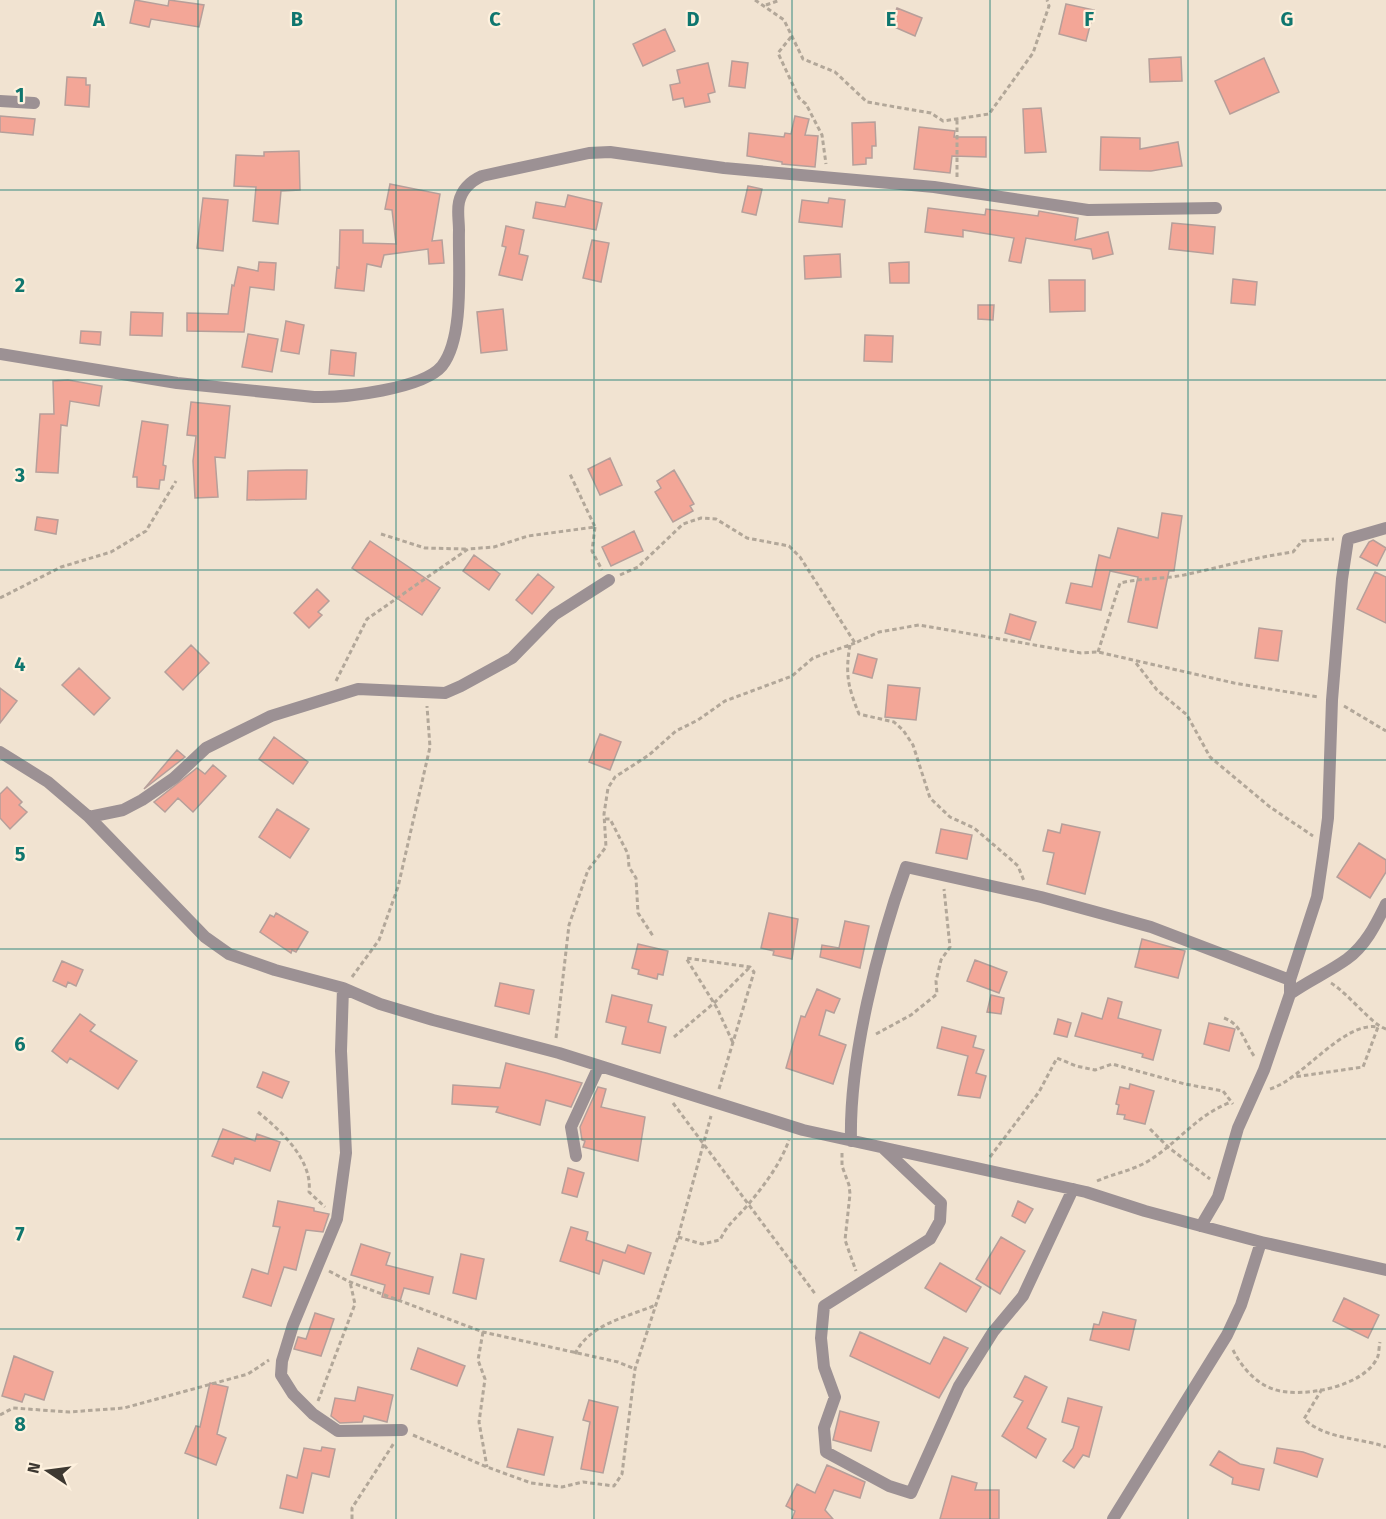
<svg xmlns="http://www.w3.org/2000/svg" width="1386" height="1519" font-family="'Fira Sans',sans-serif">
<style>
.building{fill:#f3a697;stroke:#b69f9a;stroke-width:1.5}
.lines{fill:none;stroke-linecap:round;stroke-linejoin:round}
.path{stroke:#b2a799;stroke-width:3;stroke-dasharray:4.5 3;stroke-linecap:butt}
.street{stroke:#9c9194;stroke-width:12}
.grid{fill:none;stroke:#0f766e;stroke-width:1.5;stroke-opacity:0.55}
.grid-label{font-size:20px;text-anchor:middle;font-weight:bold;fill:#0f766e;stroke:#fef1de;stroke-width:4.5;stroke-linejoin:round;paint-order:stroke}
</style>
<rect width="100%" height="100%" fill="#f1e3d1"/>
<path class="building" d="M135 0 168 6 169 0 204 5 199 27 151 19 149 27 130 23Z
M1066 4 1094 10 1086 41 1059 34Z
M897 8 922 18 915 36 890 25Z
M665 29 675 51 643 66 633 44Z
M1181 57 1182 81 1150 82 1149 59Z
M1264 58 1279 92 1230 114 1215 81Z
M732 61 748 63 745 88 729 86Z
M708 63 715 92 708 94 710 102 685 107 683 98 673 100 670 85 680 83 677 70Z
M67 77 86 78V85H90L89 107 65 105Z
M1041 108 1046 152 1025 153 1023 109Z
M0 116 35 119 33 135 0 132Z
M795 116 809 119 805 135 818 136 815 167 782 164V162L747 156 749 133 784 137 785 133 791 134Z
M875 122 876 146H872V158H866V164L853 165 852 123Z
M919 127 955 131 954 137H986V157L952 156 950 173 914 169Z
M1101 137 1140 138V149L1178 142 1182 166 1151 171 1100 170Z
M299 151 300 190 281 191 278 224 253 221 256 187 234 186 236 155 264 156V152Z
M390 184 440 194 432 241 442 240 444 263 429 264 428 249 384 255 381 267 367 264 364 291 335 288 337 267 339 268 340 230H363V243L396 244 392 210 385 209Z
M748 186 762 189 756 215 742 212Z
M568 195 602 203 596 230 533 218 536 202 565 207Z
M203 198 228 200 223 251 197 248Z
M829 198 845 200 842 227 799 222 802 200 828 203Z
M928 208 985 215 986 209 1038 216 1039 211 1078 218 1075 240 1108 232 1113 254 1093 259 1091 249 1026 238 1021 263 1009 261 1014 238 963 230V237L925 232Z
M1172 223 1215 227 1213 254 1169 249Z
M506 226 524 230 519 254 528 256 522 280 499 275 506 247 502 246Z
M592 240 609 243 601 282 583 278Z
M840 254 841 277 805 279 804 256Z
M259 262 276 263 274 290 250 287 244 332 187 331V313L228 314 232 285 234 286 238 267 258 271Z
M909 262V283H890L889 263Z
M1233 279 1257 282 1255 305 1231 303Z
M1049 280H1085V311L1050 312Z
M978 305H994L993 320 978 319Z
M503 309 507 350 481 353 477 312Z
M131 312 163 313 162 336 130 335Z
M286 321 304 325 299 354 281 351Z
M81 331 101 332 100 345 80 343Z
M248 334 278 339 272 372 242 367Z
M865 335 893 336 892 362 864 361Z
M331 350 356 353 354 376 329 374Z
M68 380 102 386 99 406 70 401 67 426 61 425 58 473 36 472 40 414H54L53 381Z
M191 402 230 406 225 458 215 457 218 497 195 498 193 461 196 436 187 435Z
M142 421 168 425 163 465 166 466 164 480H160L159 489 137 487V477H133Z
M610 458 622 485 600 495 588 469Z
M287 470H307L306 499 247 500 248 471Z
M674 470 694 504 690 506 693 511 673 522 655 492 661 488 657 481Z
M1162 513 1182 516 1174 571H1169L1157 628 1128 622 1138 577 1110 571 1101 610 1066 603 1071 583 1092 587 1099 555 1110 558 1118 528 1158 538Z
M37 517 58 520 56 534 35 530Z
M634 531 643 551 611 566 602 547Z
M1373 540 1386 548 1377 566 1360 557 1369 542Z
M370 541 440 588 422 615 352 568Z
M474 555 500 574 489 590 463 571Z
M1375 572 1386 577V623L1357 609Z
M538 574 554 587 532 614 516 600Z
M317 589 329 601 318 612 322 615 309 628 294 613Z
M1010 614 1036 622 1030 640 1005 633Z
M1259 628 1282 631 1278 661 1255 658Z
M191 645 209 663 183 690 165 672Z
M858 654 877 659 872 678 853 673Z
M79 668 110 698 94 715 62 685Z
M888 685 920 688 916 720 885 717Z
M0 688 17 701 0 723Z
M600 734 621 742 610 770 589 762Z
M274 737 308 762 293 784 259 759Z
M177 750 185 757 144 789Z
M213 765 226 776 193 812 178 798 165 812 154 802 197 768 205 774Z
M7 787 22 802 19 805 27 812 10 829 0 818V794Z
M277 809 309 829 290 858 259 837Z
M1062 824 1100 832 1085 894 1047 884 1054 853 1043 851 1048 830 1060 833Z
M941 829 972 835 967 859 936 853Z
M1359 843 1386 860V872L1370 898 1337 877Z
M276 913 308 932 296 952 292 950 291 953 260 932 270 915 274 917Z
M769 913 798 919 792 959 773 955 774 951 761 948Z
M845 921 869 926 860 968 820 957 822 945 839 948Z
M1142 939 1185 951 1178 978 1135 967Z
M638 944 668 951 663 975 658 974 657 979 638 974 639 970 632 968Z
M975 960 1007 972 999 993 967 981Z
M62 961 83 970 76 986 68 982 66 987 53 981Z
M500 983 534 990 529 1014 495 1006Z
M817 989 840 999 834 1013 826 1010 819 1035 846 1045 833 1084 786 1068 801 1016 805 1017Z
M612 995 652 1005 648 1022 666 1027 660 1053 622 1044 626 1027 606 1022Z
M991 995 1004 998 1001 1014 987 1012Z
M1108 998 1122 1002 1118 1018 1161 1030 1153 1060 1142 1057 1143 1054 1075 1036 1082 1013 1102 1019Z
M80 1014 95 1025 90 1031 137 1061 118 1089 70 1058 67 1063 52 1051Z
M1058 1019 1071 1023 1067 1037 1054 1034Z
M1209 1023 1235 1029 1229 1051 1204 1044Z
M942 1027 976 1036 973 1047 984 1050 976 1073 986 1076 980 1098 958 1095 968 1056 937 1048Z
M506 1063 546 1073 582 1083 571 1107 546 1100 540 1125 496 1112 498 1107 452 1104 453 1085 500 1088Z
M263 1072 289 1082 282 1098 257 1087Z
M1130 1084 1154 1091 1145 1124 1124 1119 1125 1115 1117 1114 1119 1105 1116 1104 1120 1087 1129 1089Z
M598 1087 606 1089 601 1107 645 1117 638 1161 583 1147 585 1141 582 1140 580 1127Z
M223 1129 255 1141 257 1134 280 1142 270 1171 235 1158 233 1164 212 1156Z
M568 1168 584 1173 577 1197 562 1193Z
M278 1201 314 1208V1211L329 1214 323 1232 306 1230 296 1270 284 1267 271 1306 243 1297 252 1269 268 1274 280 1227 273 1226Z
M1018 1201 1033 1209 1025 1223 1012 1216Z
M571 1227 588 1232 586 1240 625 1253 628 1245 651 1253 644 1274 603 1260 599 1274 560 1261Z
M1001 1237 1025 1251 1000 1294 976 1279Z
M361 1244 390 1253 386 1265 433 1277 429 1294 404 1288 400 1301 382 1297 385 1285 351 1275Z
M461 1254 484 1259 476 1299 453 1293Z
M940 1263 981 1287 966 1312 925 1288Z
M1344 1298 1379 1315 1368 1338 1333 1321Z
M1103 1312 1136 1320 1129 1350 1090 1340 1094 1324 1099 1325Z
M315 1313 334 1319 321 1356 294 1349 298 1337 306 1339Z
M860 1332 930 1364 944 1337 968 1348 939 1398 850 1356Z
M418 1348 465 1366 457 1386 411 1369Z
M14 1356 53 1372 44 1400 25 1394 22 1402 2 1396Z
M1025 1376 1047 1387 1027 1428 1046 1439 1036 1458 1002 1436 1023 1401 1014 1397Z
M210 1383 228 1387 217 1434 226 1438 216 1465 185 1453 196 1426 200 1427Z
M358 1387 393 1395 387 1422 364 1416 362 1422 340 1423 331 1416 335 1398 355 1401Z
M1068 1398 1102 1407 1089 1457 1083 1455 1074 1468 1063 1461 1073 1448 1079 1427 1062 1422Z
M589 1400 618 1407 603 1473 581 1469 590 1422 583 1420Z
M840 1411 879 1422 871 1451 833 1440Z
M518 1429 553 1437 544 1475 507 1467Z
M322 1447 335 1449 329 1477 312 1473 303 1513 280 1508 287 1475 297 1478 304 1448 321 1451Z
M1277 1448 1303 1452 1323 1459 1317 1477 1274 1463Z
M1219 1451 1240 1464 1264 1469 1259 1490 1232 1484 1233 1478 1210 1465Z
M827 1465 865 1482 860 1498 834 1490 825 1510 833 1519H792L795 1511 786 1506 797 1484 815 1493Z
M952 1476 977 1483 975 1490H999V1519H940Z"/>
<g class="lines">
<path class="path" d="M755 0 784 20 803 59 835 72 867 102 931 113 943 121 989 114 1033 53 1049 6 1047 0
M766 5 780 0
M791 37 778 53 799 98 806 104 822 135 826 164
M957 177V119
M595 527 592 551 602 570
M381 534 425 548 466 549
M620 575 638 567 683 524 701 518 716 519 747 538 789 546 800 557 855 643 879 632 919 625 1081 653 1098 652 1234 683 1318 697
M0 598 61 567 111 552 146 531 176 481
M850 645C845 674 848 687 859 714L894 722 903 730 913 745 930 798 950 817 974 828 1008 857 1018 866 1024 881
M1098 652 1120 583C1142 578 1164 579 1184 575 1221 567 1256 557 1293 552L1302 541 1334 539
M1136 663 1157 690 1187 715 1210 757 1270 807 1313 836
M336 681 367 619 468 549 494 547 528 536 595 527 569 472
M1344 706 1386 731
M605 819H610L628 854 629 867 636 878 638 913 653 936
M352 977 379 940 398 887 430 747 427 706
M1331 983C1349 994 1372 1025 1386 1029
M1224 1018C1241 1024 1244 1041 1254 1056
M876 1034 911 1015 937 994 936 981 941 960 950 947 944 889
M674 1037 714 1003 750 967
M556 1038 569 925 588 870 606 847 604 814 608 788 615 777 649 755 676 731 698 720 725 701 792 676 813 658 855 643
M719 1089 754 972 750 967 686 958 717 1008 734 1045
M1270 1089C1303 1079 1343 1021 1378 1027L1363 1067 1294 1077
M673 1103 816 1295
M258 1112C281 1131 313 1160 309 1192L325 1207
M1150 1129 1168 1147 1210 1179
M842 1153V1166L849 1185 850 1194 845 1240 856 1271
M990 1157 1039 1092 1057 1058 1076 1066 1095 1070 1112 1064 1185 1084 1223 1091 1233 1104
M1097 1181C1115 1173 1136 1170 1153 1158 1181 1139 1199 1114 1231 1102
M678 1237 702 1244 720 1240C729 1222 734 1221 746 1207 763 1187 780 1165 789 1140
M329 1271 350 1282 483 1332 618 1362 635 1369
M483 1332 478 1360 485 1379 479 1422 487 1467
M1233 1350C1241 1366 1255 1383 1273 1389 1301 1399 1366 1387 1378 1356 1379 1352 1379 1346 1380 1342
M575 1354C589 1324 627 1317 656 1305
M1322 1389 1304 1419C1327 1440 1358 1437 1386 1447
M318 1401 355 1304 350 1282
M0 1415 13 1408 69 1412 124 1408 248 1374 269 1360
M413 1435 487 1467 531 1483 562 1487 583 1482 614 1486 622 1474 635 1369 678 1237 711 1116
M352 1519V1508L394 1443"/>
<path class="street" d="M0 101 34 103
M0 354 177 383 314 397C344 398 423 389 442 366 465 337 458 266 459 230 459 221 457 211 459 202 462 189 471 181 482 176L589 153 610 152 724 168 934 187 1088 210 1216 208
M0 752 48 782 89 817 205 937 229 954 275 970 343 988 380 1004 433 1020 559 1053 803 1130 1086 1192 1145 1211 1261 1242 1386 1270
M89 817 123 810 142 800 174 778 206 748 271 716 358 689 445 693 461 686 512 658 554 615 609 580
M343 988 341 1051 346 1153 337 1219 293 1325 282 1361 281 1375 293 1394 313 1414 338 1431 402 1430
M1290 994C1308 981 1329 972 1347 959 1366 945 1376 924 1386 904
M851 1141C849 1058 878 945 906 867L1041 897 1151 927 1290 980
M883 1148 941 1203 940 1221 930 1239 824 1306 821 1338 824 1367 835 1397 824 1428 826 1452 889 1486 911 1493 959 1386 993 1332 1023 1296 1073 1189
M576 1156 571 1127 599 1066
M1201 1226 1218 1197 1238 1128 1264 1070 1290 994V980L1317 897 1323 856 1328 818 1332 700 1342 579 1348 539 1386 528
M1113 1519 1227 1335 1241 1305 1261 1242"/>
</g>
<path class="grid" d="M198 0V1519M396 0V1519M594 0V1519M792 0V1519M990 0V1519M1188 0V1519M0 190H1386M0 380H1386M0 570H1386M0 760H1386M0 949H1386M0 1139H1386M0 1329H1386"/>
<g class="grid-label">
<text x="99" y="26">A</text>
<text x="297" y="26">B</text>
<text x="495" y="26">C</text>
<text x="693" y="26">D</text>
<text x="891" y="26">E</text>
<text x="1089" y="26">F</text>
<text x="1287" y="26">G</text>
<text x="20" y="102">1</text>
<text x="20" y="292">2</text>
<text x="20" y="482">3</text>
<text x="20" y="671">4</text>
<text x="20" y="861">5</text>
<text x="20" y="1051">6</text>
<text x="20" y="1241">7</text>
<text x="20" y="1431">8</text>
</g>
<g transform="translate(48 1471) rotate(283)" stroke="#fef1de" stroke-width="4.5" paint-order="stroke">
<path d="M0-4.5L10 22L0 15L-10 22Z" fill="#3d3831"/>
<text y="-9" font-size="16" font-weight="bold" text-anchor="middle" fill="#3d3831">N</text>
</g>
</svg>
